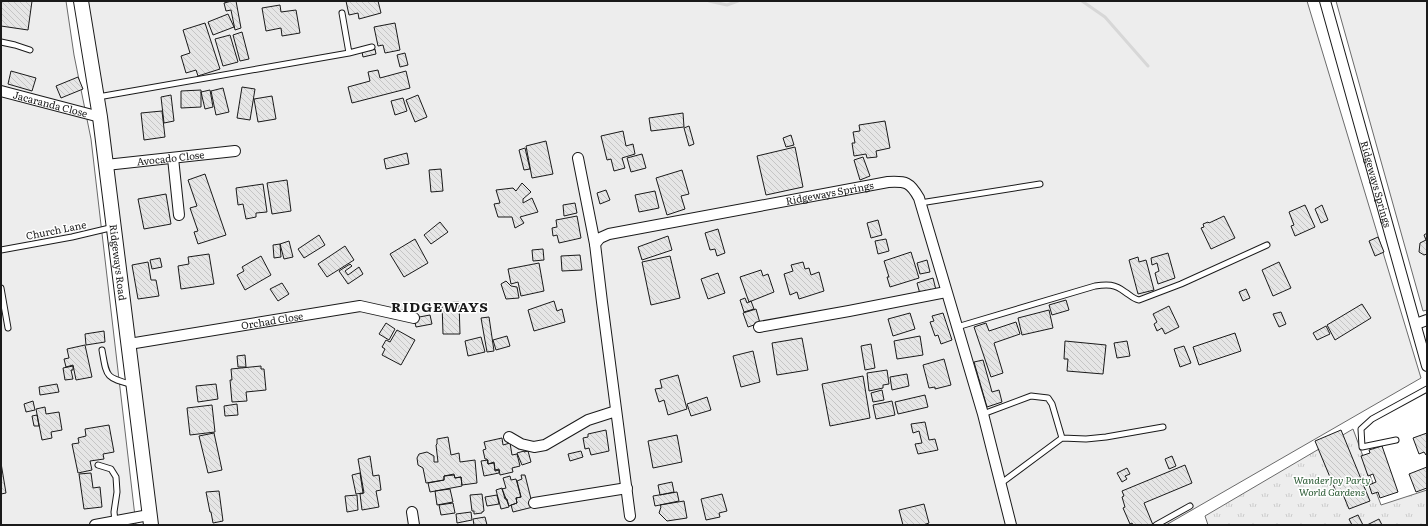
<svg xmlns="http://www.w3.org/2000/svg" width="1428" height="526" font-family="Literata,serif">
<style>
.grass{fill:url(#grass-tufts);stroke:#6a6a6a}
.built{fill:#ededed;stroke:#6a6a6a}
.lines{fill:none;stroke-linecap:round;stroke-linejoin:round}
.stream{stroke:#d7d7d7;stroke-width:3}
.building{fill:url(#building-back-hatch);stroke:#1a1a1a}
.lane-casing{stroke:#1a1a1a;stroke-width:7}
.street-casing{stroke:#1a1a1a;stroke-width:12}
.secondary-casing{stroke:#1a1a1a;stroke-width:16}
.lane{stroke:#fff;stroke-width:5}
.street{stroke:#fff;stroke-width:10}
.secondary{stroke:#fff;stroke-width:14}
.labels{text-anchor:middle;stroke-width:3;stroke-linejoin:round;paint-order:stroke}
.street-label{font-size:10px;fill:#1a1a1a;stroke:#fff}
.park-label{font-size:10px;font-style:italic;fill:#2b5a34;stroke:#fff}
.district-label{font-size:14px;font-weight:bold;letter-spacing:1px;fill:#1a1a1a;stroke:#fff}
</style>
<defs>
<pattern id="grass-tufts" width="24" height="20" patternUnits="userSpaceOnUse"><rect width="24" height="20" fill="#ededed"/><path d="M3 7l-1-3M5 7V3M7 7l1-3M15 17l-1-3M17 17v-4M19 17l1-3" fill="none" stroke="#cbcbcb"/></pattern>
<pattern id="building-back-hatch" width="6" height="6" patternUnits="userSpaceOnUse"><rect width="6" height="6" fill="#e6e6e6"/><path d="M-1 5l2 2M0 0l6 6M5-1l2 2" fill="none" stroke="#c5c5c5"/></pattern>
</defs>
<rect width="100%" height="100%" fill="#fff"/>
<path class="grass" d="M1353 429 1381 505 1427 490V525H1208L1205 516Z"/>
<path class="built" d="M1 1H66L74 55 91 139 136 525H1Z
M86 1H1307L1421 378 1166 525H156Z
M1336 1H1427V310L1423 311Z"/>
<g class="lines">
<path class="stream" d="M709 1 727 5 738 1
M1082 1 1105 17 1148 66"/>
</g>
<path class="building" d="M1 1H32L28 30 1 26Z
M232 1H236L241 28 235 30 231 10 226 11 224 3Z
M346 1H378L381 13 359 19 358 13 349 15Z
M280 5 281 12 296 10 300 33 282 36 281 28 266 31 262 8Z
M228 14 234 27 213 35 208 22Z
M205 23 220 69 198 76 196 70 186 73 181 56 190 53 183 30Z
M395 23 400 50 385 53 383 45 378 46 374 27Z
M242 32 249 59 240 61 233 35Z
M230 35 238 62 223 66 215 39Z
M375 49 376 54 363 57 362 52Z
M405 53 408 65 400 67 397 55Z
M378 70 380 78 406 71 410 88 352 103 348 87 370 81 368 72Z
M11 71 36 78 32 91 8 84Z
M78 77 83 89 61 98 56 86Z
M242 87 255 89 250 120 237 118Z
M223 88 229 112 216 115 211 91Z
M201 90V107L181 108V91Z
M210 90 213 107 205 109 201 92Z
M171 95 174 121 164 123 161 97Z
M418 95 427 117 415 122 406 100Z
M272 96 276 119 258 122 254 99Z
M403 98 407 111 395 115 391 101Z
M162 111 165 137 144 140 141 113Z
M683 113 684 127 651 131 649 118Z
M885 121 890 148 876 151 877 157 867 158 866 154 854 156 852 143H855L853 132 860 131 859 125Z
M689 126 694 144 689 146 684 128Z
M623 131 626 146 633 144 635 154 622 158 625 168 614 171 611 159 607 160 601 136Z
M791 135 794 145 786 147 783 138Z
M546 141 553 174 532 178 526 146Z
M795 147 803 187 766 195 757 156Z
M525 148 530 169 524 170 519 150Z
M407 153 409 164 386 169 384 159Z
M642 154 646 168 631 172 627 158Z
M863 157 870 176 860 180 854 160Z
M441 169 443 191 431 192 429 170Z
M682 170 689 194 681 196 685 209 667 215 656 178Z
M205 174 226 235 198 244 194 232 198 231 190 208 197 206 188 180Z
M287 180 291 211 272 214 267 183Z
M522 183 531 192 523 199V203L532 198 538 212 520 217 524 223 515 228 512 217H498L494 204 500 203 496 190 513 188 516 191Z
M263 184 267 212 256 213V217L246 219 243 204 238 205 236 188Z
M606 190 610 200 600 204 597 193Z
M655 191 659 208 639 212 635 195Z
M166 194 171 224 144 229 138 199Z
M575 203 577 213 564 216 563 205Z
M1305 205 1315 227 1295 236 1291 226 1294 225 1289 212Z
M1322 205 1328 220 1321 223 1315 209Z
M577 216 581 238 559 243 557 235 553 236 552 228 557 227 556 220Z
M1224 216 1235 238 1211 249 1201 228 1204 227 1203 224 1208 222 1209 223Z
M878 220 882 235 871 238 867 223Z
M440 222 448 232 431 244 424 235Z
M718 229 725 253 717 256 715 249 710 250 705 233Z
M1427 233V254L1424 255 1419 252 1420 243 1426 240 1424 235Z
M319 235 325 245 304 258 298 249Z
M668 236 672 250 642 260 638 247Z
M1378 237 1384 252 1375 256 1369 241Z
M415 239 428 263 404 277 390 254Z
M886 239 889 251 878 254 875 241Z
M289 241 293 257 284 259 280 244Z
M280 244 281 257 274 258 273 245Z
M345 246 354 260 327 277 318 264Z
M543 249 544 260 533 261 532 250Z
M911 252 919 278 890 287 887 277H889L884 261Z
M1168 253 1175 278 1158 284 1155 273 1159 271 1157 263 1152 265 1151 258Z
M209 254 214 284 181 289 178 266 189 264 188 257Z
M580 255 582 270 562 271 561 256Z
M261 256 271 275 245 290 237 275 244 271 242 267Z
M670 256 680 298 651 305 642 262Z
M1138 257 1139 262 1146 260 1154 290 1138 294 1129 260Z
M160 258 162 267 152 269 150 260Z
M927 260 930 272 920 274 917 263Z
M148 262 151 280H156L159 296 138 299 132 265Z
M803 262 805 269 809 268 811 275 819 272 824 291 799 299 797 292 790 295 784 274 793 271 791 265Z
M1279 262 1291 288 1273 296 1262 270Z
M539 263 544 291 521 296 518 282 511 284 508 269Z
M350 264 352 266 345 271 348 275 359 267 363 274 348 284 339 271Z
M761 270 763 276 768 274 774 292 749 302 740 277Z
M718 273 725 293 708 299 701 279Z
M933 278 936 290 920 294 917 283Z
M506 281 511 286 517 287 519 298 506 299 501 284Z
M282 283 289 294 278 301 270 289Z
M1246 289 1250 298 1243 301 1239 292Z
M745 298 747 303 751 301 754 309 744 312 740 300Z
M1066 300 1069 310 1052 315 1049 305Z
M554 301 557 311 562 309 565 322 534 331 528 310Z
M459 302 460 334H443L442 303Z
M1362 304 1371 318 1335 340 1327 325Z
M1169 306 1179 327 1165 334 1162 328 1157 331 1154 324 1157 322 1153 314Z
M756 309 760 323 748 327 743 313Z
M1049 310 1053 328 1022 335 1018 318Z
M1281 312 1286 324 1279 327 1273 314Z
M910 313 915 329 893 336 888 319Z
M943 313 952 340 941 344 938 335 935 336 930 322 934 321 932 316Z
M430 315 432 324 416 327 414 318Z
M489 317 494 351 487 352 481 318Z
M1016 322 1020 334 994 343 1003 373 991 377 974 327 986 323 989 331Z
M386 323 395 329 389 340 379 334Z
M1326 326 1330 334 1317 340 1313 333Z
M397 330 415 340 401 365 382 355 385 349 382 347 386 340 390 342Z
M104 331 105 342 86 345 85 334Z
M1235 333 1241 351 1199 365 1193 347Z
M507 336 510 346 496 350 493 340Z
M920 336 923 355 897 359 894 341Z
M481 337 485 352 468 356 465 341Z
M802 338 808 370 777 375 772 343Z
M1065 341 1106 345 1103 374 1067 371 1068 359H1064Z
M1127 341 1130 356 1117 358 1114 343Z
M871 344 875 368 865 370 861 346Z
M85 345 92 377 76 380 73 365 66 367 64 359 69 358 67 349Z
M1184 346 1191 363 1180 367 1174 349Z
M753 351 760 382 741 387 733 356Z
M245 355 246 367H238L237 356Z
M944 359 951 385 935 389V387L929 388 923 365Z
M983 360 992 392 999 390 1002 402 987 407 974 362Z
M73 366V370H71L73 379 65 380 63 368Z
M261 366V369H264L266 390 246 392 247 401 232 402 230 380H232L231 369Z
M887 370 889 384 883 385V388L869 391 867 373Z
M907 374 909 386 892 390 890 377Z
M678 375 687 409 668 415 664 400 659 402 655 389 662 388 660 380Z
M863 376 870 418 830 426 822 384Z
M57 384 59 392 40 395 39 387Z
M216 384 218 399 198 402 196 386Z
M882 390 884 400 873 402 871 393Z
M925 395 928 407 898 414 895 402Z
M707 397 711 410 691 416 687 404Z
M33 401 35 410 26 412 24 404Z
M892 401 895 415 876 419 873 405Z
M237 404 238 415 225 416 224 406Z
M212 405 215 432 190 435 187 408Z
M45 407 46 414 59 412 62 430 51 432 52 438 42 440 36 409Z
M37 415 39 426H34L32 416Z
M925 422 929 440 935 439 938 450 918 454 915 444 922 443 919 431 913 433 911 424Z
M109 425 114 452 103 454 104 459 90 461 92 470 78 473 72 444 79 443 78 438 86 436 85 429Z
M606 430 609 451 591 455 589 448 585 449 583 438 588 437V434Z
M1341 430 1370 501 1349 509 1342 492 1337 494 1315 441Z
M214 433 222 470 208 473 199 436Z
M1427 433V455H1426L1424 452 1419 454 1413 438Z
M677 435 682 462 653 468 648 441Z
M448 437 451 455 459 453 460 462 475 460 477 483 462 485 461 477 455 478 454 474 444 476V480L426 483 423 468 418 465 417 458 419 454 427 452 434 456V462H438L436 445 437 444V439Z
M502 438 503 445 510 443 512 455 517 454 520 466 512 468 513 472 500 475 499 469 495 470 494 462 488 464 487 459H485L483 450 486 449 484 442Z
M1382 446 1398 492 1380 498 1378 492 1372 494 1369 485 1376 482 1373 474 1368 476 1361 456 1370 453 1369 450Z
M524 451V452L528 451 531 462 522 465 517 453Z
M581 451 583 457 570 461 568 454Z
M370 456 373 476 379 475 381 490 376 491 379 507 362 510 360 494 364 493 358 459Z
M1172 456 1176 466 1169 469 1165 459Z
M488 460V464L494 463 495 471 499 470V473L484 476 481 461Z
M1 463 6 493 1 494Z
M1185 465 1192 483 1144 503 1153 525H1133L1132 523 1130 524 1123 508 1125 507 1122 497 1124 496 1122 491Z
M1427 467V488L1416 492 1409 474Z
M1127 468 1130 474 1125 476 1127 479 1122 482 1117 473Z
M91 473 93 488 100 487 102 507 84 509 79 474Z
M360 473 363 493 356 494 352 475Z
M454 475 455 478 461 477 462 486 430 492 428 483 444 480V476Z
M521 475H525L533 507 513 512 511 505 517 503 516 498 521 497 517 481 522 479Z
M510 476 511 480 516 479 521 497 516 498 517 503 509 506 502 489 506 488 503 478Z
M672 482 674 492 660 495 658 485Z
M502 488 505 499H507L509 507 501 509 496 490Z
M450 489 453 502 437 505 435 491Z
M219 491 223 521 213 523 211 512H210L206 492Z
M677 492 679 501 655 506 653 496Z
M482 494 484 511 482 512V513L474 514V511H472L470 495Z
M722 494 727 511 719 513 720 517 706 520 701 499Z
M357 495 358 510 347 512 345 496Z
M497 495 499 504 487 506 485 497Z
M684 501 687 518 667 521 659 513 661 507 660 505Z
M453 503 455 513 441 515 439 505Z
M924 504 929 523 923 525H903L899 510Z
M471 512 472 520 457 523 456 514Z
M1358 515 1363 525H1352L1349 519Z
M485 517 487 525H474L473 519Z
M1379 519 1382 525H1367Z"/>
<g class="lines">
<g class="lane-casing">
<path id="lane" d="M342 13 349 53
M1 42 15 45 30 50
M98 97 349 53 372 47
M920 203 1040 184
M1 250 72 237 114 227
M1 288 8 328
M957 327 1095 286C1107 284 1115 284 1125 292 1130 295 1133 299 1139 300L1181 284 1267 245
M102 350C107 378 105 377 133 385
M983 414 1031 396 1048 398 1052 404 1062 438
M1396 440 1362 447 1361 429 1372 419 1427 389
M98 465 111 469 116 477 117 492 114 512 115 521
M1000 484 1062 438 1086 439 1106 437 1163 427
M1156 525 1190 506"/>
</g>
<g class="street-casing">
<g id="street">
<path id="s1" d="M1325 1 1427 366"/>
<path id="s2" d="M1 91 100 117"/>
<path d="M173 158 179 215"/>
<path d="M578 158 595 244 602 302 630 516"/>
<path id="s3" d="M106 165 235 151"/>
<path id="s4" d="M595 244 600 238 609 234 888 182C906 181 910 182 919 198L983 414 1011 525"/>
<path d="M1416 324 1427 320"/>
<path d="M759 327 849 311 946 292"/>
<path id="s5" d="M129 344 360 306 414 318"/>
<path d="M509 437 521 444 534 447 545 445 588 420 616 411"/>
<path d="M534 503 627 488"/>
<path d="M412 512 414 525"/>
<path d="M95 525 149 515"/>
</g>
</g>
<g class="secondary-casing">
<g id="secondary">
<path id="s6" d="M81 1 100 117 151 525"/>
</g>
</g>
<use href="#lane" class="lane"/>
<use href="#street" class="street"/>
<use href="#secondary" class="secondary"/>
</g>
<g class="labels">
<g class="street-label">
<text dy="4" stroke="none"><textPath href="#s2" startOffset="51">Jacaranda Close</textPath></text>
<text dy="4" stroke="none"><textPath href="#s3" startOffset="65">Avocado Close</textPath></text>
<text dy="4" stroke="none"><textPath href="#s1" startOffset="190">Ridgeways Springs</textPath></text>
<text dy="4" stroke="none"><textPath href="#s4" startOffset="242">Ridgeways Springs</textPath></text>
<text transform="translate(56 230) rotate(-11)" y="4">Church Lane</text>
<text dy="4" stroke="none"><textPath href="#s6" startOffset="264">Ridgeways Road</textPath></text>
<text dy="4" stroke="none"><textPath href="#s5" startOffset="145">Orchad Close</textPath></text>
</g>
<g class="park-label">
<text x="1332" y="484">WanderJoy Party<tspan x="1332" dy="12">World Gardens</tspan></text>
</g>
<g class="district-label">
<text x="440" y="312">RIDGEWAYS</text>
</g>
</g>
<rect width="1428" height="526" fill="none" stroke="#1a1a1a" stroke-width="4"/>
</svg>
